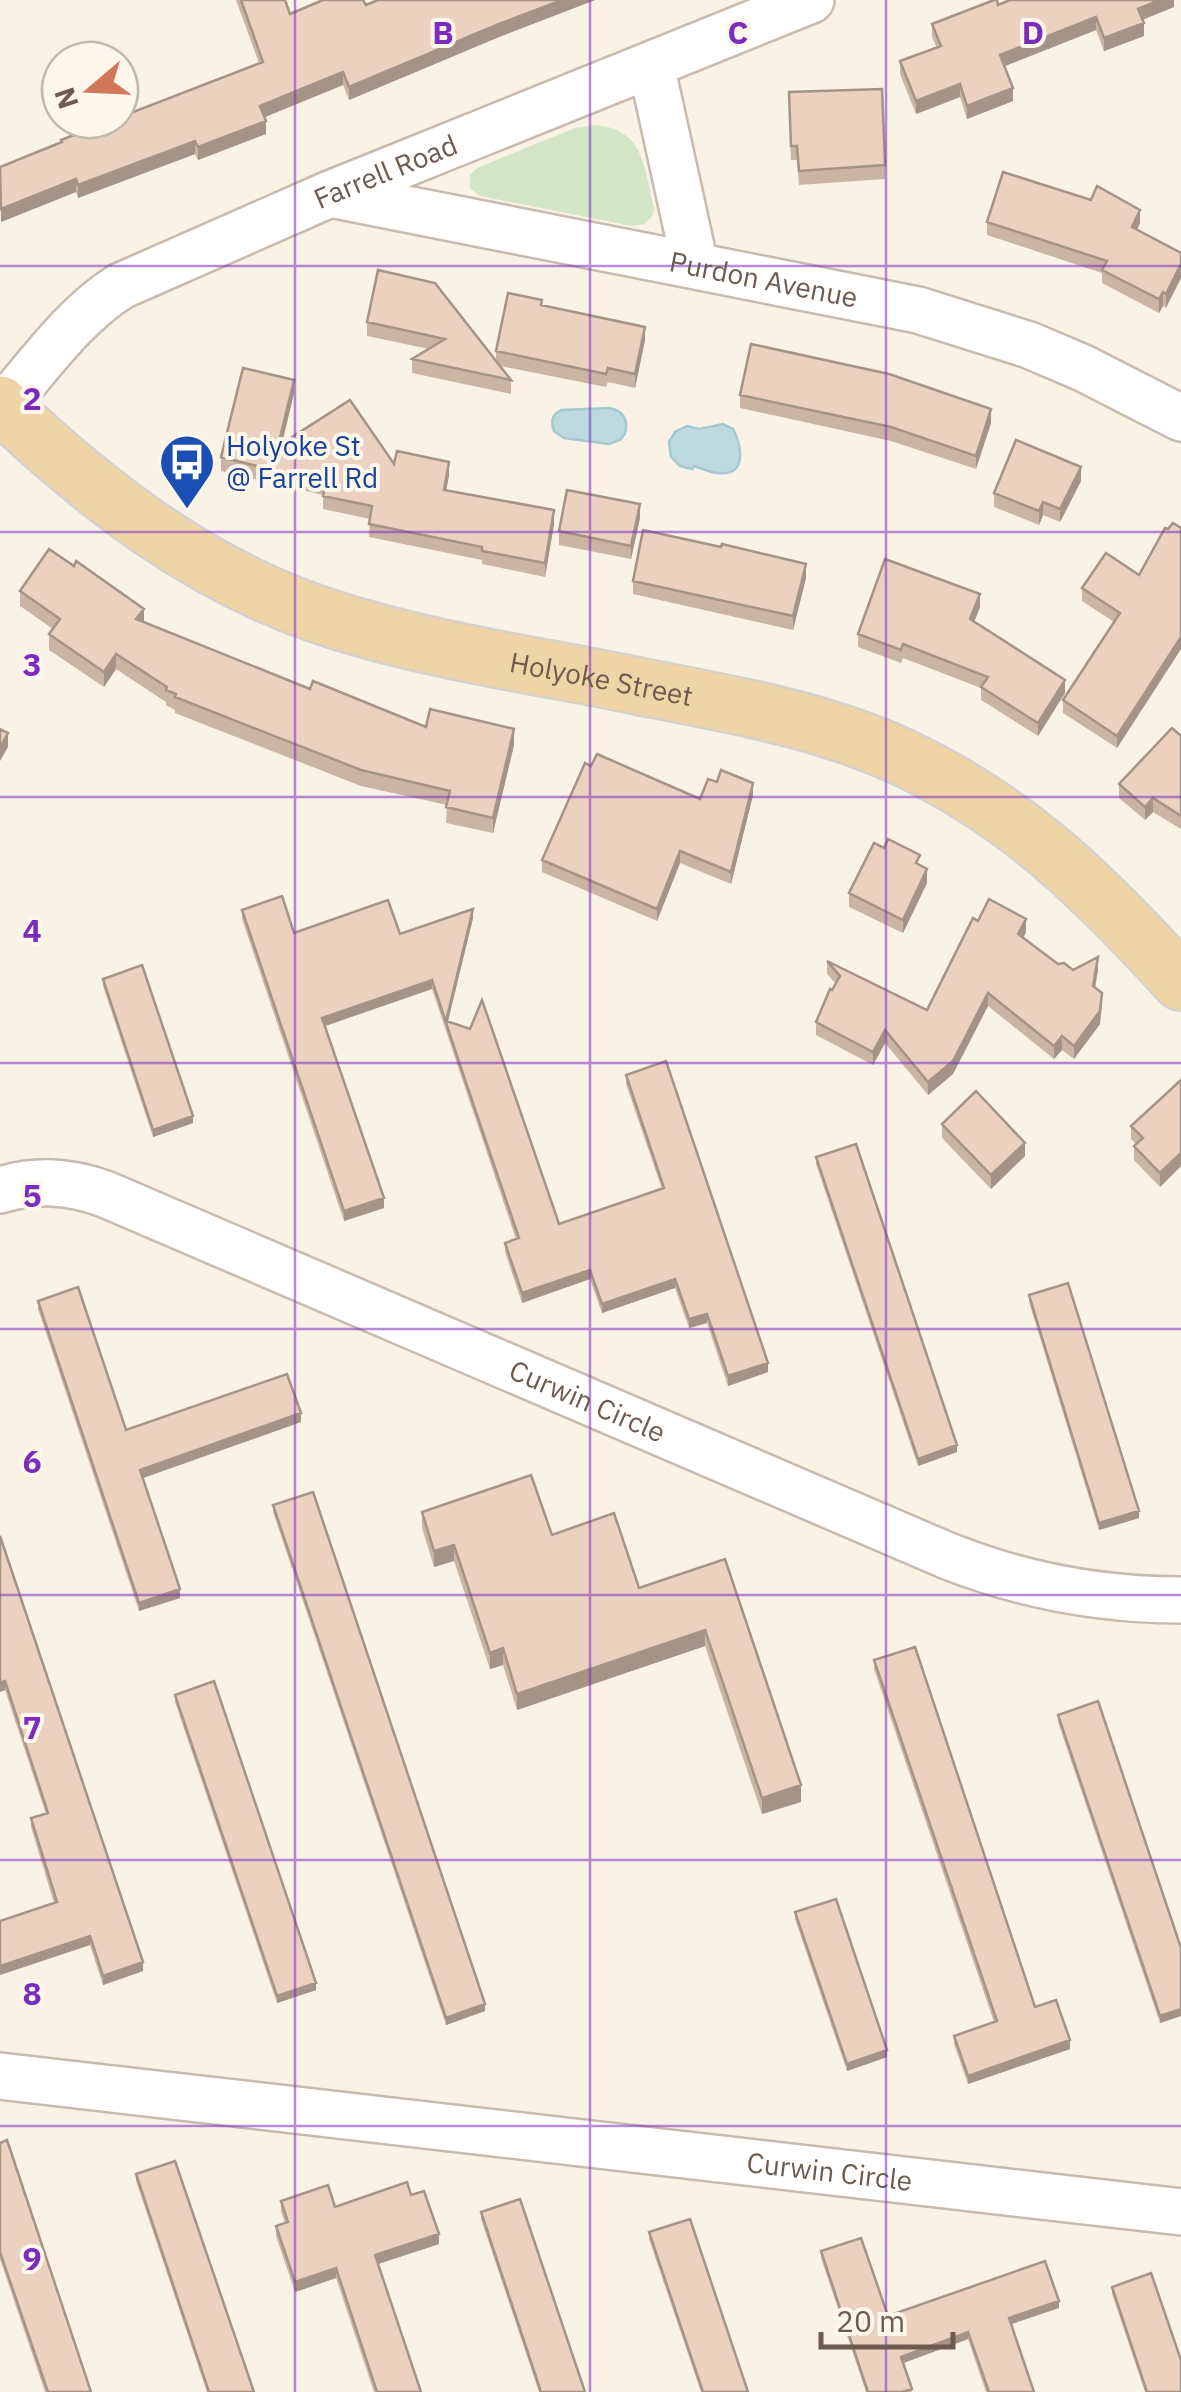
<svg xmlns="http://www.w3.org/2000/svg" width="1181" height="2392" font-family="'IBM Plex Sans',sans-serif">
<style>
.green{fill:#d2e5c6}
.water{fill:#bcdae0;stroke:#a4c9d0;stroke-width:2.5}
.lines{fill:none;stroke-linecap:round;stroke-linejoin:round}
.minor-casing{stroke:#c8baad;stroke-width:50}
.major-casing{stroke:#d6d1cd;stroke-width:60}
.minor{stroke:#fff;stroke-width:45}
.major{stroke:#efd5a6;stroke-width:55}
.wall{fill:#cab5a5}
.shaded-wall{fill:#a49386}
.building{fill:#ebd2c0;stroke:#a49386;stroke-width:2.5}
.grid{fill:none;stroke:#7b2cbf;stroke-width:2.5;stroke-opacity:0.55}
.labels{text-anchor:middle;stroke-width:8;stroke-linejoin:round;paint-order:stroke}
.street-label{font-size:28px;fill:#6e5a4e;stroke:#fcf6eb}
.transit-label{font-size:28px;fill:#164399;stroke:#fcf6eb;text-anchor:start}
.grid-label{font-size:32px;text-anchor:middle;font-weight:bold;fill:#7b2cbf;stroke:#fcf6eb;stroke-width:8;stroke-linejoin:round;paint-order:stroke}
</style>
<rect width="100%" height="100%" fill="#f9f2e5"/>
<path class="green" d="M591 125C644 126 644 167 654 208L653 215 645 224 632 226 480 196 470 188V175L477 168 575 128Z"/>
<path class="water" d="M609 408C623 410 629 420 625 434L620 440 609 444 564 438 554 431C551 422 551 415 561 410Z
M723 424 733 429C742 445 747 476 719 473 711 473 701 468 694 466L692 469 680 466 671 457 669 442 675 432 687 426 699 429Z"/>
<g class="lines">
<g class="minor-casing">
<g id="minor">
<path d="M651 65 695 265"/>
<path id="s1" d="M330 194 918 310 1029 345 1083 368 1181 418"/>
<path id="s2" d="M3 407C39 366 74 315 121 286L330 194 811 0"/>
<path id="s3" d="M0 1190C37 1179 69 1181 105 1194L948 1556C1024 1586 1099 1600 1181 1600"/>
<path id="s4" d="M0 2076 1181 2212"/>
</g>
</g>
<g class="major-casing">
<g id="major">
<path id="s5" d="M0 404C94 493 196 573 320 615 417 648 522 663 623 683 716 702 812 716 900 756 1020 812 1093 887 1181 982"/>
</g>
</g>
<use href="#minor" class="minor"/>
<use href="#major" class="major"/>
</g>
<path class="wall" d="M236 0H285L290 14 366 5 378 0H595L499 37 349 100 343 85 265 117 266 134 198 160 195 154 78 198 76 192 1 222 0 167 259 63Z
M1174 0V7L1143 20 1144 36 1104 51 1096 30 1004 66 1013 101 967 119 960 97 916 114 900 74V61L937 48 932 37V24L998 5Z
M789 106 885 165V179L799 185 797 160H791Z
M987 222 1140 223 1137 230 1181 253 1166 308 1163 306 1159 313 1102 283V273L987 235Z
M378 270 496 361V351L542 305 645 340 635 388 608 382 606 387 500 366 511 380V394L412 373V359L429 349 367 336V322Z
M294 393 282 444 449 475 446 490 554 524 545 577 482 564V560L369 537 370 519 323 509V495L221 471V457Z
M740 395 991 423 976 469 891 441 740 408Z
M1081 481 1060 522 1043 515 1039 525 994 507V493Z
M640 518 631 559 559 545V531Z
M1181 528V649L1117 748 1063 713V700L1114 622 1082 601V588L1139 575 1168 529Z
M721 547 806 578 793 630 633 594V581Z
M20 591 144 622 310 689 426 727 514 745 493 833 446 823 447 805 361 786 175 713V710L166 705V702L116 669 104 687 49 650V634L53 629 20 606Z
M980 607 974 622 1065 693 1038 736 981 700V688L903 658 901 663 858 647V634Z
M1181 736V829L1153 812 1145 820 1119 798V784Z
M591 766 700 799 717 782 753 795 731 884 680 863 657 921 542 872V860Z
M920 866 927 883 903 933 849 907V893Z
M242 910 294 933 400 934 473 918 448 1021 559 1224 662 1189 626 1084V1075L768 1372 728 1386 707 1323 689 1328 675 1288 602 1313 590 1279 522 1303 505 1252V1243L516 1239 432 989 325 1026 384 1208 344 1221 242 919Z
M978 921 1026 932 1023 938 1058 964 1073 970H1098L1095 987 1102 1006 1100 1024 1074 1059 1062 1050 1054 1059 988 1006 953 1074 928 1095 885 1043 873 1065 816 1035V1022L836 984 827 974V961L927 1010Z
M103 979 193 1123 153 1137 103 986Z
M1181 1080V1166L1160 1187 1134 1160V1146L1136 1144 1131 1139V1126Z
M942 1124 1025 1156 991 1189 942 1138Z
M816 1157 957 1452 918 1466 816 1164Z
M1029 1295 1139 1518 1099 1530 1029 1302Z
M38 1301 126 1430 301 1422 143 1478 180 1598 139 1611 38 1309Z
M273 1505 485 2011 446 2025 273 1512Z
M422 1512 552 1535 639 1588 725 1559 801 1802 762 1814 705 1646 517 1710 503 1665 490 1669 454 1561 434 1567 422 1528Z
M0 1536 143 1971 103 1985 90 1945 0 1975V1921L54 1903 31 1827V1818L46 1814 5 1690 0 1692Z
M874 1660 1035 2007 1070 2049 968 2084 954 2044V2036L994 2022 874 1669Z
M175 1695 316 1990 277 2003 175 1702Z
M1058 1715 1181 1948V2016L1160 2023 1058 1722Z
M795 1912 887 2057 847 2071 795 1919Z
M0 2143 91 2392H45L0 2259Z
M136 2174 254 2392H207L136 2181Z
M411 2195 439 2244 378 2264 421 2392H374L336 2278 295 2292 276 2236V2226L285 2223 281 2211V2201L335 2207Z
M481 2212 585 2392H539L481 2219Z
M649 2232 748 2392H701L649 2239Z
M821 2251 888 2316 1059 2308 1011 2324 1034 2392H986L968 2339 903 2363 912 2392H866L821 2258Z
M1112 2287 1181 2392H1145L1112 2294Z"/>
<path class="shaded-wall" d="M562 0H595L499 37 349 100V87L499 24Z
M1160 0H1174V7L1138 21V9Z
M1096 17V30L1000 68V55Z
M1144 23V36L1104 51V38Z
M343 72V85L260 119V106Z
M960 84V97L916 114V101Z
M1013 88V101L967 119V106Z
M266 121V134L198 160V147Z
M195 141V154L78 198V185Z
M76 179V192L1 222V209Z
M1140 210V223L1132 241V227Z
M1181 264V278L1166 308V294Z
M1163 292V306L1159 313V299Z
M645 327V340L635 388V374Z
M294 380V393L278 459V446Z
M991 409V423L976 469V456Z
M449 462V475L444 503V490Z
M1081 467V481L1060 522V509Z
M1043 502V515L1039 525V511Z
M640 504V518L631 559V546Z
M554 510V524L545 577V563Z
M806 564V578L793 630V616Z
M980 594V607L970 632V619Z
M144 609V624L136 619Z
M1181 637V649L1117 748V736Z
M116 654V669L104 687V672Z
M1065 680V693L1038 736V723Z
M514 729V745L493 833V818Z
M8 733V747L0 761V748Z
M753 783V795L731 884V872Z
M1153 798V812L1145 820V807Z
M680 851V863L657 921V909Z
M927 869V883L903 933V920Z
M473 909V918L447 1025 446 1022Z
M1026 919V932L1018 947V934Z
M1098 957V970L1093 999V986Z
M432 980V989L322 1027V1018Z
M988 993V1006L953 1074 928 1095V1082Z
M1102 993 1100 1024 1074 1059V1046Z
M885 1030V1043L873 1065V1052Z
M1062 1036V1050L1054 1059V1046Z
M193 1116V1123L153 1137V1130Z
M1025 1143V1156L991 1189V1175Z
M1181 1153V1166L1160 1187V1173Z
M384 1198V1208L344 1221V1211Z
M590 1270V1279L522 1303V1293Z
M675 1279V1288L602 1313V1304Z
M707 1314V1323L689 1328V1319Z
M768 1363V1372L728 1386V1376Z
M301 1413V1422L140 1479V1470Z
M957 1445V1452L918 1466V1459Z
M1139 1511V1518L1099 1530V1523Z
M454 1545V1561L434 1567V1551Z
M180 1589V1598L139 1611V1603Z
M705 1630V1646L517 1710V1694Z
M503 1648V1665L490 1669V1653Z
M5 1681V1690L0 1692V1683Z
M801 1785V1802L762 1814V1798Z
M90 1936V1945L0 1975V1966Z
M143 1962V1971L103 1985V1976Z
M316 1983V1990L277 2003V1996Z
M485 2004V2011L446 2025V2018Z
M1181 2009V2016L1160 2023V2016Z
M1070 2040V2049L968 2084V2076Z
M887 2050V2057L847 2071V2064Z
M439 2234V2244L375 2265V2255Z
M336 2268V2278L295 2292V2282Z
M1059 2301V2308L1009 2325V2318Z
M968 2332V2339L901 2364V2357Z"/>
<path class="building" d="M241 0H285L290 14 323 0H363L366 5 378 0H562L499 24 349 87 343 72 260 106 266 121 198 147 195 141 78 185 76 179 1 209 0 167 62 142 61 140 113 120H120V117L263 62Z
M994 0H997L998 5 1010 0H1160L1138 9 1144 23 1104 38 1096 17 1000 55 1013 88 967 106 960 84 916 101 900 61 941 46 932 24Z
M882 89 885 165 799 171 797 146H791L789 92Z
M1003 172 1091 200 1097 186 1140 210 1132 227 1181 253V264L1166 294 1163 292 1159 299 1102 270 1107 261 987 222Z
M378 270 435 283 511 380 412 359 445 339 367 322Z
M508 293 542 300 541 305 645 327 635 374 608 368 606 374 496 351Z
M751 344 889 374 991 409 976 456 891 427 740 395Z
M243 368 294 380 278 446 350 400 394 464 397 451 449 462 444 490 554 510 545 563 482 551V547L369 524 372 506 323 496 326 483 221 457Z
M1016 440 1081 467 1060 509 1043 502 1039 511 994 493Z
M567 490 640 504 631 546 559 531Z
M1173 523 1181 528V637L1117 736 1063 700 1120 613 1082 588 1106 553 1139 575 1165 528 1168 529Z
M643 530 721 547 722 544 806 564 793 616 633 581Z
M49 549 74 566 76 561 144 609 136 619 310 689 313 681 426 727 430 709 514 729 493 818 446 807 450 791 361 770 175 697 176 694 166 690 167 687 116 654 104 672 49 634 60 619 20 591Z
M885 559 980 594 970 619 1065 680 1038 723 981 687 988 677 903 644 901 650 858 634Z
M1172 728 1181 736V816L1153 798 1145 807 1119 784Z
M0 729 8 733 0 748Z
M597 754 700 799 708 779 717 782 721 770 753 783 731 872 680 851 657 909 542 860 585 763 591 766Z
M888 839 920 855 916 863 927 869 903 920 849 893 874 843 884 848Z
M282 896 294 933 388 900 400 934 473 909 446 1021 470 1029 482 1000 559 1224 664 1188 626 1075 666 1061 768 1363 728 1376 707 1314 689 1319 675 1279 602 1304 590 1270 522 1293 505 1243 519 1238 462 1071 432 980 322 1018 384 1198 344 1211 242 910Z
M989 899 1026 919 1018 934 1058 964 1064 963 1073 970 1098 957 1093 986 1102 993 1100 1011 1074 1046 1062 1036 1054 1046 988 993 953 1061 928 1082 885 1030 873 1052 816 1022 830 989 832 990 840 976 827 961 927 1010 973 918 978 921Z
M142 965 193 1116 153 1130 103 979Z
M1181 1080V1153L1160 1173 1134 1146 1143 1138 1131 1126Z
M976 1091 1025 1143 991 1175 942 1124Z
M856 1144 957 1445 918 1459 816 1157Z
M1068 1283 1139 1511 1099 1523 1029 1295Z
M78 1287 126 1430 287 1374 301 1413 140 1470 180 1589 139 1603 38 1301Z
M531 1475 552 1535 614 1513 639 1588 725 1559 801 1785 762 1798 705 1630 517 1694 503 1648 490 1653 454 1545 434 1551 422 1512Z
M313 1492 485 2004 446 2018 273 1505Z
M0 1536 143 1962 103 1976 90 1936 0 1966V1921L57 1902 31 1818 48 1813 5 1681 0 1683Z
M915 1647 1035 2007 1056 2000 1070 2040 968 2076 954 2036 997 2021 874 1660Z
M214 1681 316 1983 277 1996 175 1695Z
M1098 1701 1181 1948V2009L1160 2016 1058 1715Z
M836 1899 887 2050 847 2064 795 1912Z
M7 2140 91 2392H48L0 2252V2143Z
M175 2161 254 2392H209L136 2174Z
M407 2182 411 2195 424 2191 439 2234 375 2255 421 2392H377L336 2268 295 2282 276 2226 288 2222 281 2201 328 2185 335 2207Z
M520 2199 585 2392H541L481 2212Z
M690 2219 748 2392H703L649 2232Z
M861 2238 888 2316 1045 2261 1059 2301 1009 2318 1034 2392H989L968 2332 901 2357 912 2389 902 2392H868L821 2251Z
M1151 2273 1181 2360V2392H1147L1112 2287Z"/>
<path class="grid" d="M295 0V2392M590 0V2392M886 0V2392M0 266H1181M0 532H1181M0 797H1181M0 1063H1181M0 1329H1181M0 1595H1181M0 1860H1181M0 2126H1181"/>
<defs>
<g id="bus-pin" transform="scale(2.875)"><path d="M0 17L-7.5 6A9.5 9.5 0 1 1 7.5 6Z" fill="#1a4fb4" stroke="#fcf6eb"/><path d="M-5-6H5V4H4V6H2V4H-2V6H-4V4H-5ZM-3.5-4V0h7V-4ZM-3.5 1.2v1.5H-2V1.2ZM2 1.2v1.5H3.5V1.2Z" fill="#fff"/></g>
</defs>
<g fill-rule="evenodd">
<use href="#bus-pin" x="187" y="462"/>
</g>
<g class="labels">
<g class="street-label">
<text dy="10" stroke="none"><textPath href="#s2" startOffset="458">Farrell Road</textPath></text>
<text dy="10" stroke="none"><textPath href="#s1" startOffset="442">Purdon Avenue</textPath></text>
<text dy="10" stroke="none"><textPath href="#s5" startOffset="675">Holyoke Street</textPath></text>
<text dy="10" stroke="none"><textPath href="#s3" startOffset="632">Curwin Circle</textPath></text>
<text dy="10" stroke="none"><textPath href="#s4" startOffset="835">Curwin Circle</textPath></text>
</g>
<g class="transit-label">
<text x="226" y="456">Holyoke St<tspan x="226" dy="32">@ Farrell Rd</tspan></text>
</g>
</g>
<g class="grid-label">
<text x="443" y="44">B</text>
<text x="738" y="44">C</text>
<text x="1033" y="44">D</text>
<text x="32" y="410">2</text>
<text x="32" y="676">3</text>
<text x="32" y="942">4</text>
<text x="32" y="1207">5</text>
<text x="32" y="1473">6</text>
<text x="32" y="1739">7</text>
<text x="32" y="2005">8</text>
<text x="32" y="2270">9</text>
</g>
<g transform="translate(90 90) rotate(251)"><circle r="48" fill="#fcf6eb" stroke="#c3b8ac" stroke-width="2.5"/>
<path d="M0-8L18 38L0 25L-18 38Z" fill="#d3765a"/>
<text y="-15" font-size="28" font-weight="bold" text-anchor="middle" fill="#6e5a4e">N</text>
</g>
<path d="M821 2332v15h132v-15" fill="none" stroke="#6e5a4e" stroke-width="5"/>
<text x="836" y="2332" font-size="30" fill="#6e5a4e" stroke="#fcf6eb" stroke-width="8" paint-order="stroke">20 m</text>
</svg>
